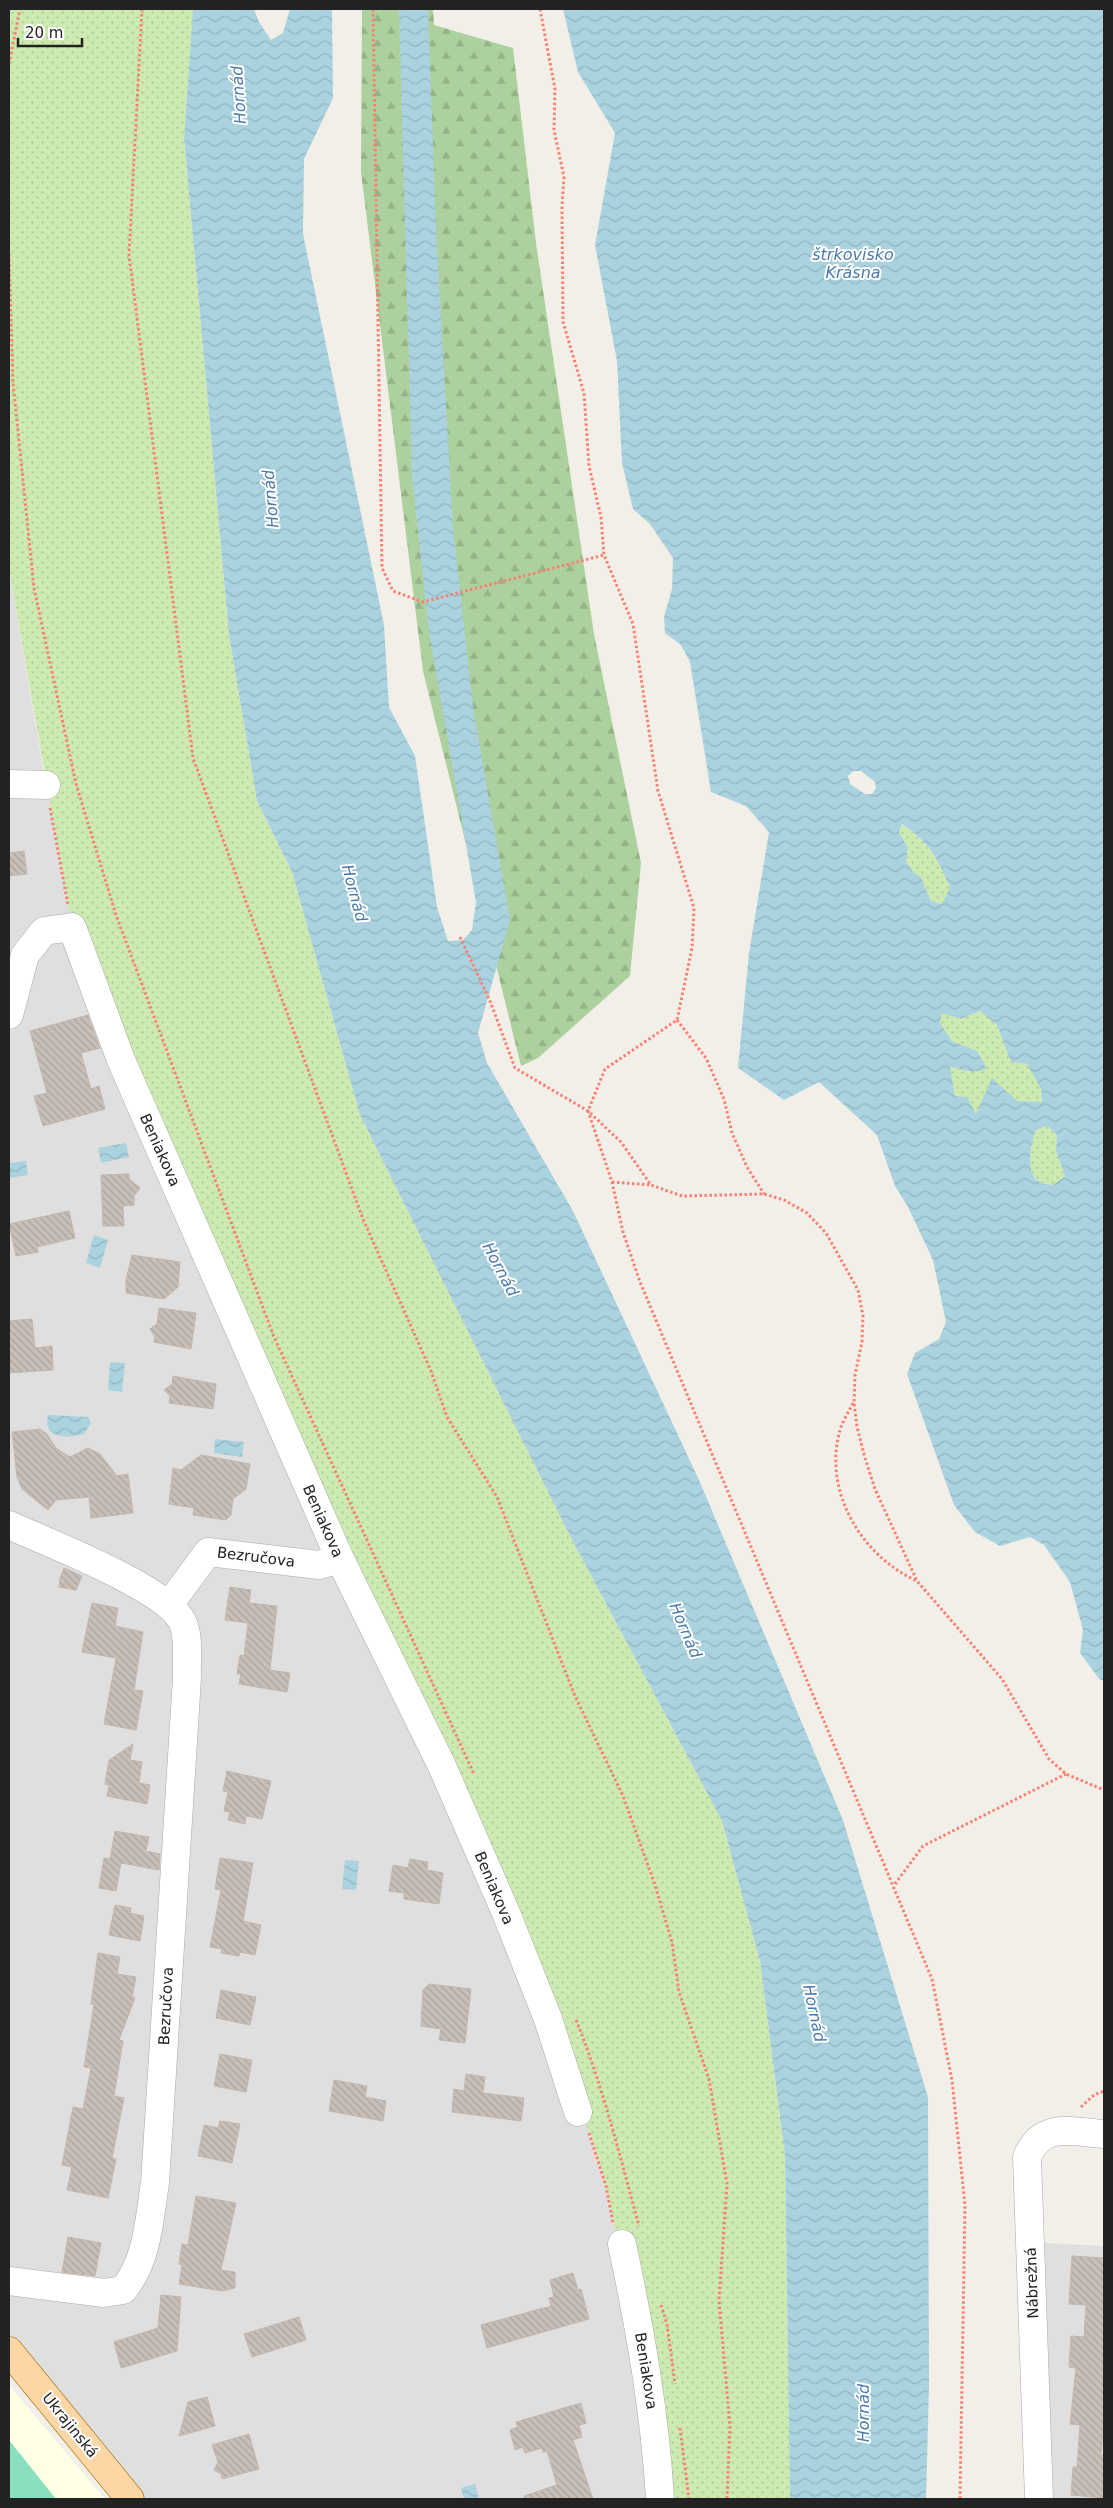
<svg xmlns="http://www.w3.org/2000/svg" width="1113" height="2508" font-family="'DejaVu Sans',sans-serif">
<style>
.residential{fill:#e0dfdf}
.education{fill:#ffffe5}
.grass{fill:url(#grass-dots)}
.forest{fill:url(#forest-firs)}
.pitch{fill:#88e0be}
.water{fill:url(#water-waves);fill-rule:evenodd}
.building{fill:url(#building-back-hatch);stroke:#c4b6ab}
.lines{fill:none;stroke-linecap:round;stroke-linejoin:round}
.minor-casing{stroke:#a9a9a9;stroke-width:29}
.major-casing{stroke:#a06b00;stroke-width:29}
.path{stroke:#fa8072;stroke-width:3;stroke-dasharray:2.5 2.5;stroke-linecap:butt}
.minor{stroke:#fff;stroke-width:28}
.major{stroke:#fcd6a4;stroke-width:28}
.labels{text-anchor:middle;stroke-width:4;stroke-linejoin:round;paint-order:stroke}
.street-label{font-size:15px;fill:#222;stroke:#fff}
.water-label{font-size:16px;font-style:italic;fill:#4a7aab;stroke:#fff}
</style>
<defs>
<pattern id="grass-dots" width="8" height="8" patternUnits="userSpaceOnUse" patternTransform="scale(1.25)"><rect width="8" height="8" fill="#cdebb0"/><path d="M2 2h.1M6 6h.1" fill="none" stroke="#b0c997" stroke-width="1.8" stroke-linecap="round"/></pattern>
<pattern id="forest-firs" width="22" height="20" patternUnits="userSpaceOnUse" patternTransform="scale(1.25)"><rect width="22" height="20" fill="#add19e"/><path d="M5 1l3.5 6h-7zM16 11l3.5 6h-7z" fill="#95b388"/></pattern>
<pattern id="water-waves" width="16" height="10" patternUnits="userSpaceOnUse" patternTransform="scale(1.25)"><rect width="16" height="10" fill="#aad3df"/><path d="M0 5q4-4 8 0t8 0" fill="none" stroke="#92b5bf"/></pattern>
<pattern id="building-back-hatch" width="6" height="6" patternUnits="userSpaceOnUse" patternTransform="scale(1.25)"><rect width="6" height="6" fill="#c7bfb8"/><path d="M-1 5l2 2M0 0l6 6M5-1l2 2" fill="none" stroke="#aba49e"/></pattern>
</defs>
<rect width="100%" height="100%" fill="#f2efe9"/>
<path class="residential" d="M9 569 46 785 592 2138 606 2186 657 2441 660 2499H130L9 2351Z
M1044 2243 1104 2246V2499H1051Z"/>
<path class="education" d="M9 2385 105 2499H9Z"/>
<path class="grass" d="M9 9H193L184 138 229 635 257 801 292 872 360 1115 570 1536 722 1821 760 1961 785 2156 790 2499H660L657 2441 606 2186 592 2138 72 927 9 569Z
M901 824C932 845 935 855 950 887L942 904 931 901 921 877 913 872 906 861 908 848 899 832Z
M980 1011 997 1025 1011 1062 1027 1064 1041 1089 1042 1102 1017 1101 976 1115 955 1096 950 1067 972 1072 977 1051 952 1041 940 1023 942 1012 961 1019Z
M1047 1126 1057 1135 1056 1151 1065 1176 1053 1185C1046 1184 1038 1183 1034 1177 1027 1165 1031 1142 1036 1130Z"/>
<path class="forest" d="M362 9H433L434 25 513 48 536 243 594 634 641 863 630 976 538 1058 521 1066 423 671 361 172Z"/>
<path class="pitch" d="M9 2440 56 2499H9Z"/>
<path class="water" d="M193 9H254L259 22 271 40 283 33 290 9H332L333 98 304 159 303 234 384 625 389 707 415 756 437 907 448 941 463 940 472 930 476 902 429 632 412 475 399 9H428L436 229 453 528 473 707 510 920 478 1033 487 1063 573 1211 699 1480 843 1820 928 2097 929 2386 926 2499H790L785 2156 760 1961 722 1821 570 1536 360 1115 292 872 257 801 229 635 184 138Z
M563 9H1104V1680H1100L1080 1653 1083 1630 1070 1582 1044 1545 1030 1537 1000 1546 975 1532 954 1505 907 1374 915 1353 939 1339 946 1322 933 1260 908 1207 895 1186 877 1135 819 1082 784 1100 738 1068 749 953 769 832 746 806 711 792 690 662 681 645 665 633 664 617 672 589 673 558 650 524 633 509 622 463 617 361 595 245 615 133 578 72ZM853 771H861L875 782 876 788 872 794H865L850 784 848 776ZM902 824C932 845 935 855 950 887L942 904 931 901 921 877 913 872 906 861 908 848 899 832ZM980 1011 997 1025 1011 1062 1027 1064 1041 1089 1042 1102 1017 1101 992 1078 976 1114 967 1097 955 1096 950 1067 972 1072 987 1069 977 1051 952 1041 940 1023 942 1013 961 1019ZM1047 1126 1057 1135 1056 1151 1065 1176 1053 1185C1046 1184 1038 1183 1034 1177 1027 1165 1031 1142 1036 1130Z
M126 1143 129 1157 101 1163 98 1148Z
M26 1161 28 1175 9 1178V1163Z
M94 1235 108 1240 100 1268 86 1263Z
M110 1362 125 1363 122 1392 108 1390Z
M48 1415 88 1417 91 1423 84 1434C67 1439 42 1438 48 1415Z
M215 1439 244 1442 242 1457 214 1453Z
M345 1860 359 1861 356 1890 342 1889Z
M475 2484 479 2499H464L461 2488Z"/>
<path class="building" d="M24 851 27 874 9 876V853Z
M88 1015 100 1048 81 1053 91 1089 99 1086 105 1109 43 1126 34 1096 47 1093 30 1031Z
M129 1174V1179L140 1188 134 1196V1205L123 1206 124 1226H103L101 1175Z
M69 1211 75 1238 37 1247 38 1252 16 1256 9 1224Z
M132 1255 180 1262 178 1287 164 1299 126 1293V1280Z
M159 1308 196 1313 191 1349 154 1342 155 1337 150 1329 157 1324Z
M32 1319 35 1348 52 1346 53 1370 9 1373V1321Z
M173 1376 216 1384 213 1409 169 1403 170 1396 164 1390 172 1384Z
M40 1429 47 1434 56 1448 70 1457 88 1448 100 1454 117 1476 128 1474 133 1513 91 1518 89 1497 56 1500 48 1510 22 1489 17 1477 12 1432Z
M201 1455 250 1464 246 1489 233 1499 231 1515 226 1520 193 1515 194 1508 169 1504 173 1468 181 1470Z
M64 1568 82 1576 76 1590 59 1587 60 1578Z
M230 1587 251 1590 249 1603 277 1606 270 1670 290 1673 287 1692 239 1684 241 1674H237L240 1655 244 1656 248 1623 225 1620Z
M92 1603 118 1608 115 1626 143 1632 134 1690 143 1691 136 1730 104 1724 116 1658 82 1652Z
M133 1744 130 1760 142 1762 139 1783 150 1785 147 1804 107 1796 109 1785 105 1784 109 1760Z
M227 1771 271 1781 262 1819 246 1816 245 1824 228 1820 230 1812 224 1811 228 1792 223 1791Z
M115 1831 149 1837 146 1851 160 1854 159 1870 121 1863 116 1891 99 1888 104 1858 110 1859Z
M220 1858 253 1863 243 1921 261 1925 255 1955 240 1952 239 1956 221 1953 222 1949 210 1947 221 1890 215 1889Z
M410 1859 428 1862 427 1870 443 1873 439 1904 404 1899V1893L389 1891 393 1865 408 1868Z
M115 1905 131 1908 130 1913 144 1916 140 1941 109 1935Z
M98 1953 120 1957 117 1974 136 1977 132 1997 135 1998 119 2040 123 2041 114 2096 124 2098 112 2158 116 2159 108 2198 67 2190 72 2167 62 2165 73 2107 83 2109 91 2068 84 2067 94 2004H91Z
M429 1984 471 1989 465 2043 439 2040 441 2029 421 2026 423 1990Z
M221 1990 256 1997 250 2025 216 2018Z
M220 2054 252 2060 246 2092 214 2086Z
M466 2074 485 2077 483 2093 524 2098 521 2121 452 2112 454 2089 464 2091Z
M334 2080 367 2086 365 2097 386 2101 383 2121 329 2111Z
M220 2121 240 2124 232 2163 198 2156 204 2125 218 2128Z
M196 2196 236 2203 221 2270 235 2272V2288L222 2291 179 2284 182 2265 179 2264 182 2244 188 2245Z
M68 2237 101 2243 95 2276 62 2272Z
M1072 2256 1104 2258V2423L1101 2455H1104V2498L1071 2495 1073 2467H1077L1080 2425 1070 2424 1076 2368 1069 2367 1071 2336 1084 2337 1086 2305 1069 2304Z
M573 2273 578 2290 581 2289 589 2319 487 2348 481 2325 551 2306 549 2298 554 2297 550 2280Z
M161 2295 181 2297 177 2351 121 2368 114 2342 158 2328Z
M299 2317 306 2340 252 2357 244 2334Z
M207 2397 215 2426 179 2436 188 2402Z
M581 2403 586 2423 579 2425 582 2437 573 2440 593 2499H525L524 2496 557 2485 547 2451 543 2452 542 2448 525 2453 523 2447 515 2450 510 2430 518 2427 516 2422Z
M249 2434 259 2469 222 2479 221 2474 214 2470 218 2462 212 2445Z"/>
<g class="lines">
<g class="minor-casing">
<path id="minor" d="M9 784 46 785
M9 1015 25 955 44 931 72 927 121 1060 340 1559 442 1766 506 1913 548 2019 578 2112
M9 1525C46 1542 166 1588 182 1621 190 1636 186 1661 187 1678L155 2183C149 2220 148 2260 123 2290L104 2293 9 2281
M169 1605 208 1552 319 1565 340 1559
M622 2244C640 2329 655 2413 660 2499
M1039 2499 1027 2157C1042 2121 1072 2132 1104 2134"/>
</g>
<g class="major-casing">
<path id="major" d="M9 2351 130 2499"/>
</g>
<path class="path" d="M142 9 129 255 193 758 363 1219 431 1371 447 1417 497 1497 575 1696 623 1796 654 1882 672 1942 679 1992 709 2079 727 2184 719 2301 730 2426 727 2499
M373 9 382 568 393 591 423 602 604 555
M540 9 555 89 554 130 564 177 562 206 563 322 584 393 589 466 601 517 604 555 633 624 658 791 694 908 692 948 677 1020 605 1069 588 1111 612 1182 623 1232 640 1282 932 1979 952 2080 965 2205 960 2499
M9 64 20 9
M9 254 13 383 34 588 76 784 116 915 274 1337 474 1774
M50 808 68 905
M460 937 490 1001 515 1068 588 1111 621 1142 651 1185 682 1196 764 1194 784 1200 807 1213 826 1233 858 1290 863 1316 862 1342 855 1375 854 1402 857 1427 865 1458 875 1489 917 1581 1002 1679 1049 1759 1066 1774 1104 1790
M677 1020 706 1058 724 1099 732 1133 747 1167 764 1194
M612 1182 651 1185
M853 1403C849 1411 844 1419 841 1427 821 1489 861 1556 917 1581
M895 1884 923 1846 1066 1774
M576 2020C603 2086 620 2157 639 2226
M1081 2107 1094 2095 1104 2091
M589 2133 606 2186 613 2223
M661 2305 667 2324 675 2384
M680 2428 689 2499"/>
<use href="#minor" class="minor"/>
<use href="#major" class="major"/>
</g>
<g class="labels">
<g class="street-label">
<text transform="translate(160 1150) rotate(66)" y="5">Beniakova</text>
<text transform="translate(323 1521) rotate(66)" y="5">Beniakova</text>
<text transform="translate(256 1557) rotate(7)" y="5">Bezručova</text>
<text transform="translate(494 1888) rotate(67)" y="5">Beniakova</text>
<text transform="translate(166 2006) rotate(-87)" y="5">Bezručova</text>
<text transform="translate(1032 2283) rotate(-92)" y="5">Nábrežná</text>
<text transform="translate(646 2371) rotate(81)" y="5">Beniakova</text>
<text transform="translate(70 2425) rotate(51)" y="5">Ukrajinská</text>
</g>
<g class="water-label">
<text transform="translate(238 95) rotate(-94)" y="6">Hornád</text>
<text x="853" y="260">štrkovisko<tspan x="853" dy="18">Krásna</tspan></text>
<text transform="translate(270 499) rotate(-95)" y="6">Hornád</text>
<text transform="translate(355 893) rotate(75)" y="6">Hornád</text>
<text transform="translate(501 1269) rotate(62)" y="6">Hornád</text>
<text transform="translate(686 1630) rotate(67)" y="6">Hornád</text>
<text transform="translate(815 2013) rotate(78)" y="6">Hornád</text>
<text transform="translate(863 2413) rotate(-90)" y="6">Hornád</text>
</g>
</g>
<rect width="1113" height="2508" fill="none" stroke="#222222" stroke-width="20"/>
<path d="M18 38v8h64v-8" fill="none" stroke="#222222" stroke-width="2.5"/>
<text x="25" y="38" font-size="15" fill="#222222" stroke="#ffffff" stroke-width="4" paint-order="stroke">20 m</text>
</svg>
